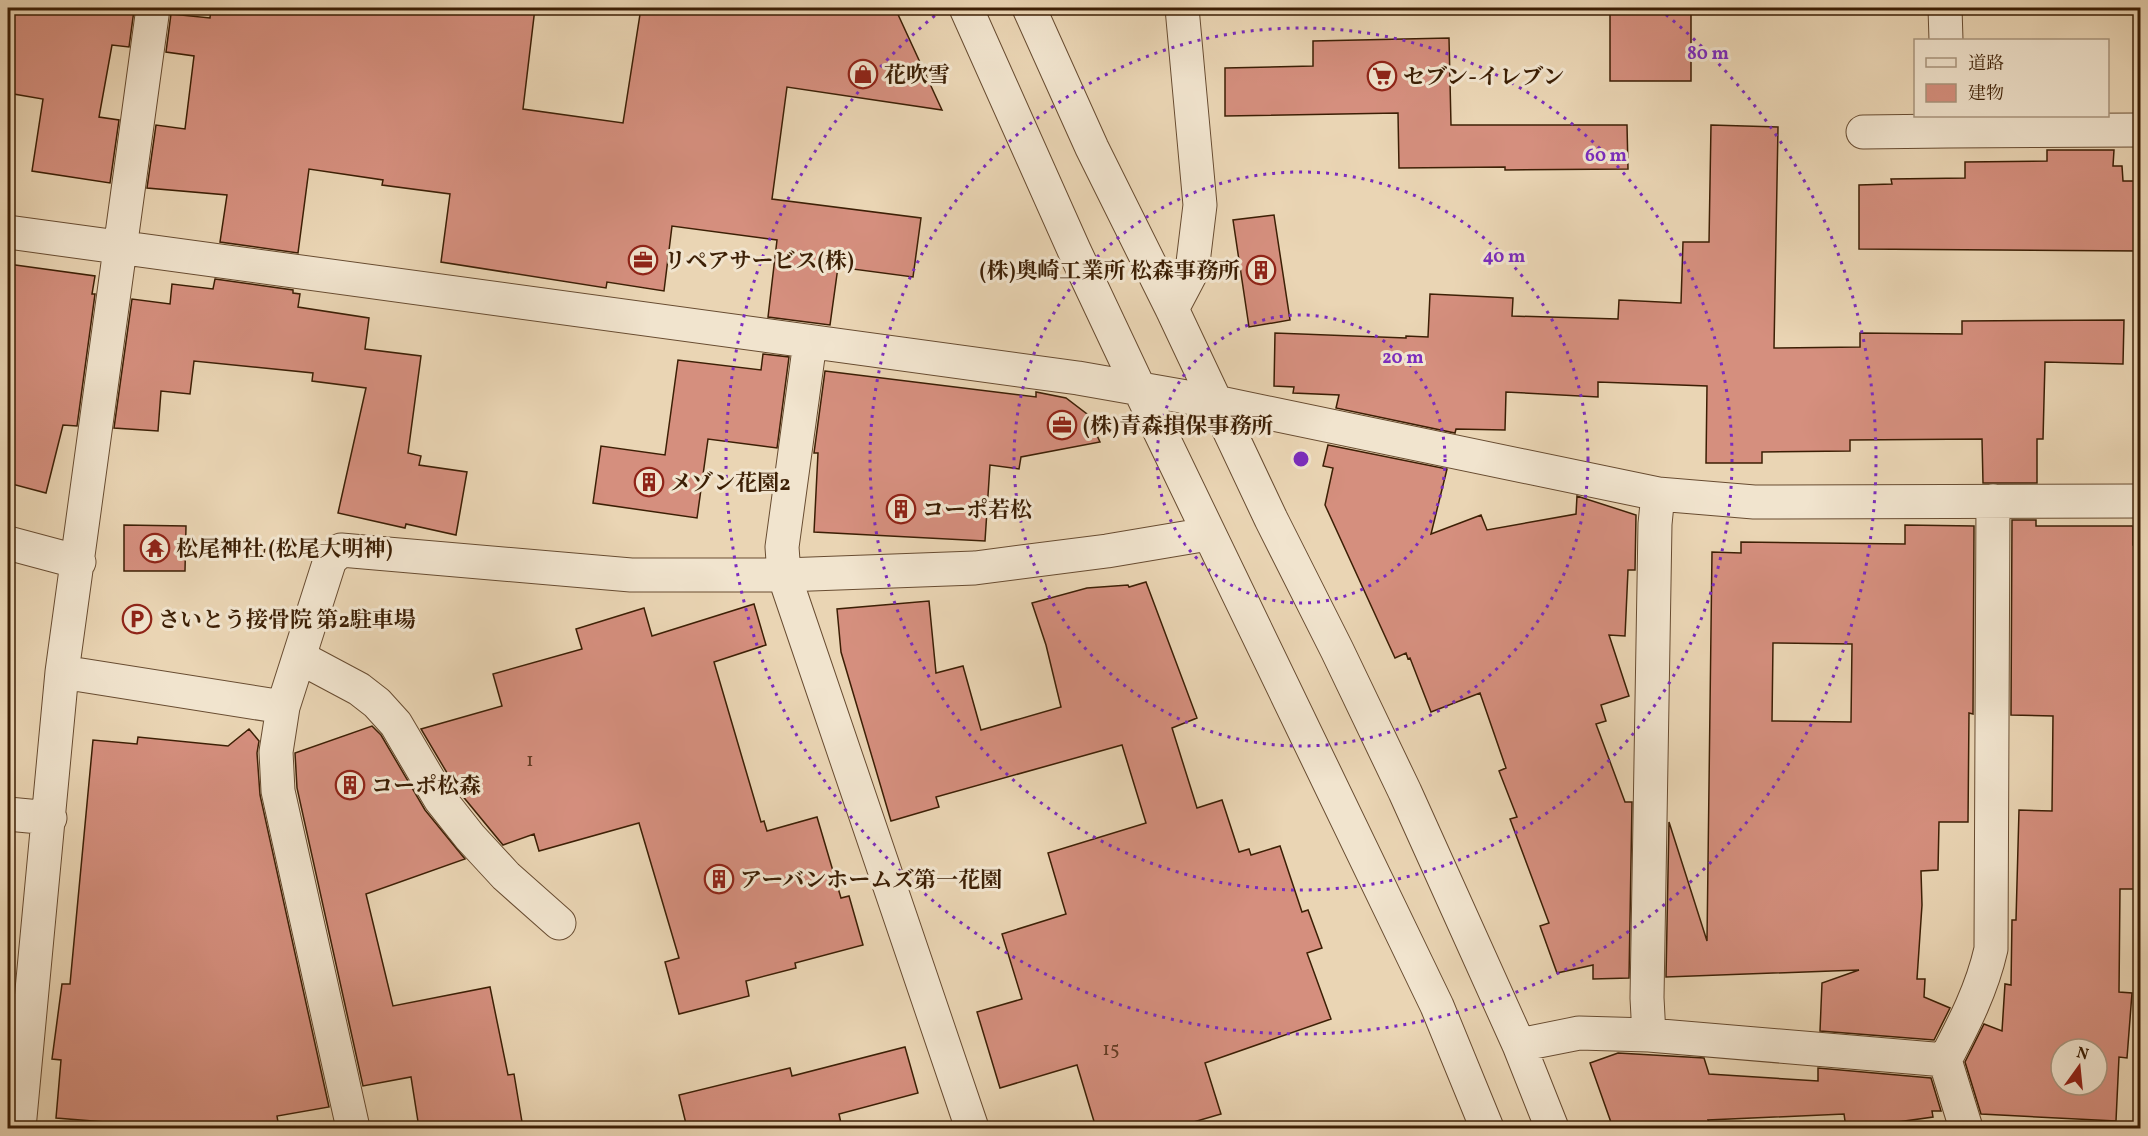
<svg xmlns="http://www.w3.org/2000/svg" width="2148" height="1136" font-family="Vollkorn,'Noto Serif JP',serif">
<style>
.building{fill:#d58f7e;stroke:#3c1f05;stroke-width:1.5;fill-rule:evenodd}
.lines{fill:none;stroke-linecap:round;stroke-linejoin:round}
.minor-casing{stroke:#684c31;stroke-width:35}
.path{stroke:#3c1f05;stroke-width:4;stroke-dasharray:1.5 3;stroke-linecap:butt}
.minor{stroke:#f1e4ce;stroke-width:33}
.ring{fill:none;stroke:#7b2cbf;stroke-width:3;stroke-dasharray:3 6}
.labels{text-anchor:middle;stroke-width:6;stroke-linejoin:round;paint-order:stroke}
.number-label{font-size:20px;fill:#623b23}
.poi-label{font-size:22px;font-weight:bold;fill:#3c1f05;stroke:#f1e4ce;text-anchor:start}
.centre{fill:#7b2cbf;stroke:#f1e4ce;stroke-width:3}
.ring-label{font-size:18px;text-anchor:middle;font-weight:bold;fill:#7b2cbf;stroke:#f1e4ce;stroke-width:6;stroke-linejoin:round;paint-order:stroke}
</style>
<rect width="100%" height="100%" fill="#ead5b4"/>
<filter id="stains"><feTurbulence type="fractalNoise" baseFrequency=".00333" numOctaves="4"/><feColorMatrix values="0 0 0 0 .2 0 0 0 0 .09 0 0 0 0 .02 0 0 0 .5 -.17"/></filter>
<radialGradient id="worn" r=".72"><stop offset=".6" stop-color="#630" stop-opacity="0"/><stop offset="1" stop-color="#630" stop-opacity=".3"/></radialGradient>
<path class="building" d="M9 8H118L134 10 129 47 112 45 99 117 119 120 110 183 32 171 43 99 8 93V25Z
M211 8H535L523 109 623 123 641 8H895L942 110 787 87 772 199 921 218 913 277 838 267 830 325 768 317 777 240 672 226 664 291 607 282 606 288 441 262 450 194 382 185 383 180 309 169 298 253 220 242 227 195 147 188 156 125 185 129 194 56 166 52 171 14 210 18Z
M1610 8H1691V81H1610Z
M1449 38 1451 125H1627L1628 169 1505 170V167L1399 168 1398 113 1225 116V68L1313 66V41Z
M1711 125 1778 127 1774 348 1860 347V333L1962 334V321L2124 320 2123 364 2045 362 2043 439H2037V483H1983L1982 439 1850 440V451L1762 452V463H1706L1707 386 1598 382V397L1506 392 1505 430 1456 429 1455 433 1336 408 1339 395 1293 393 1294 387 1274 386 1275 333 1406 338V336L1428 337 1430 294 1513 298 1512 316 1618 319 1619 300 1681 303 1683 242H1709Z
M2047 150H2114L2113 166H2122L2123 181H2140V251L1859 249V185L1892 184 1891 179 1965 178V162L2047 161Z
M1274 215 1290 320 1249 327 1233 220Z
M8 264 95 276 92 294H95L77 426 63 425 46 493 8 483Z
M215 279 293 290V293L300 294 298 307 369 318 365 349 421 356 408 453 421 456 419 465 467 472 456 535 406 524 405 528 338 513 366 388 312 381 313 373 194 361 190 394 161 391 158 431 114 428 132 299 170 304 172 284 213 289Z
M763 354 789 357 777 448 708 439 697 518 593 503 601 446 665 455 678 360 761 370Z
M825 371 1036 397V392L1066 398 1087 414 1100 442 1021 457 1019 469 990 465 985 541 814 532 818 453H814Z
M1328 445 1447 469 1431 534 1481 515 1487 530 1576 514 1577 496 1636 515 1635 570H1628L1625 636 1609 635 1629 696 1601 705 1606 721 1596 724 1625 802H1632L1629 978 1593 979V965L1557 973 1540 926 1549 923 1510 819 1517 817 1499 771 1506 768 1480 693 1431 712 1410 658 1408 659 1406 653 1395 658 1325 505 1333 468 1323 466Z
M2012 520H2036V526H2133V545H2140V889H2120L2119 992 2132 993 2127 1058 2119 1057 2116 1121 1981 1114 1965 1062 1984 1024 2002 1031 2005 984 2011 985 2012 920H2016L2019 810 2052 811 2053 716 2011 715ZM2061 1049H2097V1085H2061Z
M124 525 186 526 185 571H124Z
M1905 525 1974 526 1973 714 1969 713 1968 822H1939L1938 870 1921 871 1922 905 1917 979H1925L1924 997 1950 1008 1934 1040 1820 1031 1822 983 1859 970 1666 977 1669 822 1707 941 1712 552 1741 553V542L1905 544ZM1773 643 1852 644 1851 722 1772 721Z
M1146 582 1197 718 1172 728 1197 808 1222 800 1239 852 1249 849 1251 855 1280 846 1302 912 1308 910 1322 948 1307 953 1331 1019 1205 1063 1221 1114 1173 1128H1096L1077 1065 1000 1088 977 1012 1022 999 1002 934 1066 914 1048 853 1146 823 1122 745 936 797 939 807 891 821 841 652 837 609 929 601 936 673 963 666 981 730 1061 707 1046 645 1032 603 1087 588 1128 585 1129 587Z
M754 604 766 645 714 662 761 822 764 821 767 831 817 817 841 898 849 896 863 945 795 963 796 968 746 981 749 996 679 1014 665 962 679 958 639 823 539 851 534 834 503 845 456 788 421 729 502 706 493 674 582 649 576 629 644 608 652 636Z
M372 726 381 735 425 810 465 859 366 894 393 1006 490 987 508 1075 514 1074 523 1128H419L411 1077 363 1086 297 788 295 753Z
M249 729 259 741 257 753 260 795 329 1107 277 1116 279 1128H117V1123L56 1118 61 1060 52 1059 62 984H70L93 740 137 744 138 737 228 746Z
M905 1047 918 1093 839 1114 842 1128H687L679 1095 790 1068 792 1076Z
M1618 1053 1704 1058 1709 1074 1818 1081V1068L1931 1078 1941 1111H1932L1933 1117 1854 1128H1846L1844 1114 1708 1120 1711 1128H1613L1590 1063Z"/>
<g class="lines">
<g class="minor-casing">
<path id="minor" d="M966 8 1074 250 1139 388 1437 1006 1487 1128
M1029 8 1092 148 1172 309 1271 519 1337 650 1405 792 1519 1045 1552 1128
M1945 8 1946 40
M1947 116 1948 131 2140 130
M1863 132 1948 131
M8 232 1078 378 1215 402 1658 494 1754 502 2140 501
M1172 309 1192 271 1200 205 1182 8
M810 342 782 547 784 575 972 1128
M8 543 79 562
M299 657 359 689 377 703 396 724 440 799 470 837 506 876 559 923
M62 672 283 707 276 752 278 791 353 1128
M283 707 330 560 341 550 631 575H784L975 568 1107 551 1208 534
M8 814 50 818
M1649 1035 1647 998 1655 524 1658 494
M1519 1045 1579 1033 1649 1035 1945 1060
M19 1128 62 672 153 8
M1966 1128 1945 1060C1964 1024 1982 989 1991 949L1993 501"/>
</g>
<path class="path" d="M192 544 290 553"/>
<use href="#minor" class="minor"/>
</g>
<g class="ring">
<circle cx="1301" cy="459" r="144"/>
<circle cx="1301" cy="459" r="287"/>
<circle cx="1301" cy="459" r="431"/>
<path d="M1659 9A575 575 0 1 1 943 9"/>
</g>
<defs>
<g id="shop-ring" transform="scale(1.5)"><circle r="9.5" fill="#f1e4ce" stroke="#8f2418" stroke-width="1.5"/><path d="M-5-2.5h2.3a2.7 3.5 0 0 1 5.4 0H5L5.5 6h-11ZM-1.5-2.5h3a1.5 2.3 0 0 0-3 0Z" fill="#8f2418"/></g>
<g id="supermarket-ring" transform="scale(1.5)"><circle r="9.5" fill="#f1e4ce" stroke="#8f2418" stroke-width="1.5"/><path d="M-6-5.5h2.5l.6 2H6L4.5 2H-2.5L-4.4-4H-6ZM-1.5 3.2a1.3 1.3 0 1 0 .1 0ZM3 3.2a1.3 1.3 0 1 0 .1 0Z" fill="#8f2418"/></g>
<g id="office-ring" transform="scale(1.5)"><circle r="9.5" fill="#f1e4ce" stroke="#8f2418" stroke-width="1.5"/><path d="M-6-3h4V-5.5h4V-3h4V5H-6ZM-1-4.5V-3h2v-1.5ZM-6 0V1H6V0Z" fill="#8f2418"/></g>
<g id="building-ring" transform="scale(1.5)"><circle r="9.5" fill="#f1e4ce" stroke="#8f2418" stroke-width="1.5"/><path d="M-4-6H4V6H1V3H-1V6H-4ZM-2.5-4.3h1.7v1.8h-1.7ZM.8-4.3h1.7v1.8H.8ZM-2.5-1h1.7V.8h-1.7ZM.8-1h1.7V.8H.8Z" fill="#8f2418"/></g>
<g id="temple-ring" transform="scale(1.5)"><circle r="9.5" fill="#f1e4ce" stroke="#8f2418" stroke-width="1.5"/><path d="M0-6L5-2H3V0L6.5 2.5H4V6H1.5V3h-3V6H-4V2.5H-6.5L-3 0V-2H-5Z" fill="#8f2418"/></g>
<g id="parking-ring" transform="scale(1.5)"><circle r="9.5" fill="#f1e4ce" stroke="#8f2418" stroke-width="1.5"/><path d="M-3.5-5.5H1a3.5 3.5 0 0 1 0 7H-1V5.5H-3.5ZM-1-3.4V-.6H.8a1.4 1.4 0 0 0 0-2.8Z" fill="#8f2418"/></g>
</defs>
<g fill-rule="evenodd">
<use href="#shop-ring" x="863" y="74"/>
<use href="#supermarket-ring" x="1382" y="76"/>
<use href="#office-ring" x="643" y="260"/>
<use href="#building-ring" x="1261" y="270"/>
<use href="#office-ring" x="1062" y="425"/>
<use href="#building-ring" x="649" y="482"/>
<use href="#building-ring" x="901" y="509"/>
<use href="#temple-ring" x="155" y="548"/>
<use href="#parking-ring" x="137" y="619"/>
<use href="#building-ring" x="350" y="785"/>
<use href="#building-ring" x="719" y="879"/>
</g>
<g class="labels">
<g class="number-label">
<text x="530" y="766">1</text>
<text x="1111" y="1055">15</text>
</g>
<g class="poi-label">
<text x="884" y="82">花吹雪</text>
<text x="1403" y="84">セブン-イレブン</text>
<text x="664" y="268">リペアサービス(株)</text>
<text x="1240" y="278" text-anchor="end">(株)奥崎工業所 松森事務所</text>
<text x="1083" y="433">(株)青森損保事務所</text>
<text x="670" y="490">メゾン花園2</text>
<text x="922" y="517">コーポ若松</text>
<text x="176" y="556">松尾神社 (松尾大明神)</text>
<text x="158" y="627">さいとう接骨院 第2駐車場</text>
<text x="371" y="793">コーポ松森</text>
<text x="740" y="887">アーバンホームズ第一花園</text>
</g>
</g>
<circle cx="1301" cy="459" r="9" class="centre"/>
<g class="ring-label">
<text x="1708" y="59">80 m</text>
<text x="1606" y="161">60 m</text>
<text x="1504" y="262">40 m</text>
<text x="1403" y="363">20 m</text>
</g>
<rect width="2148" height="1136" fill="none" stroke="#ead5b4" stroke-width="30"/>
<rect x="9" y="9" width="2130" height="1118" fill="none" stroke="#3c1f05" stroke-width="3"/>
<rect x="15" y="15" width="2118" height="1106" fill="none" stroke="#3c1f05" stroke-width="1.5"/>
<rect x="1914" y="39" width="195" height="78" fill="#f1e4ce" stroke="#a9957e" stroke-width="1.5"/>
<rect x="1926" y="58" width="30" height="9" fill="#f1e4ce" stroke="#a9957e" stroke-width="1.5"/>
<text x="1968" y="69" font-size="18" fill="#3c1f05">道路</text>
<rect x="1926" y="84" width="30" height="18" fill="#d58f7e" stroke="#a9957e" stroke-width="1.5"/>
<text x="1968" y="99" font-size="18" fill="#3c1f05">建物</text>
<g transform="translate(2079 1067) rotate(15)"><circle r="28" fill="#f1e4ce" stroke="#a9957e" stroke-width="1.5"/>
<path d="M0-4.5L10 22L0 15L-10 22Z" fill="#8f2418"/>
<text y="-9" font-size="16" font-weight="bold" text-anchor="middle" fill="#3c1f05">N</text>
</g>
<rect width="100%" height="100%" filter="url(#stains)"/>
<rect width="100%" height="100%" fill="url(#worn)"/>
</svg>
